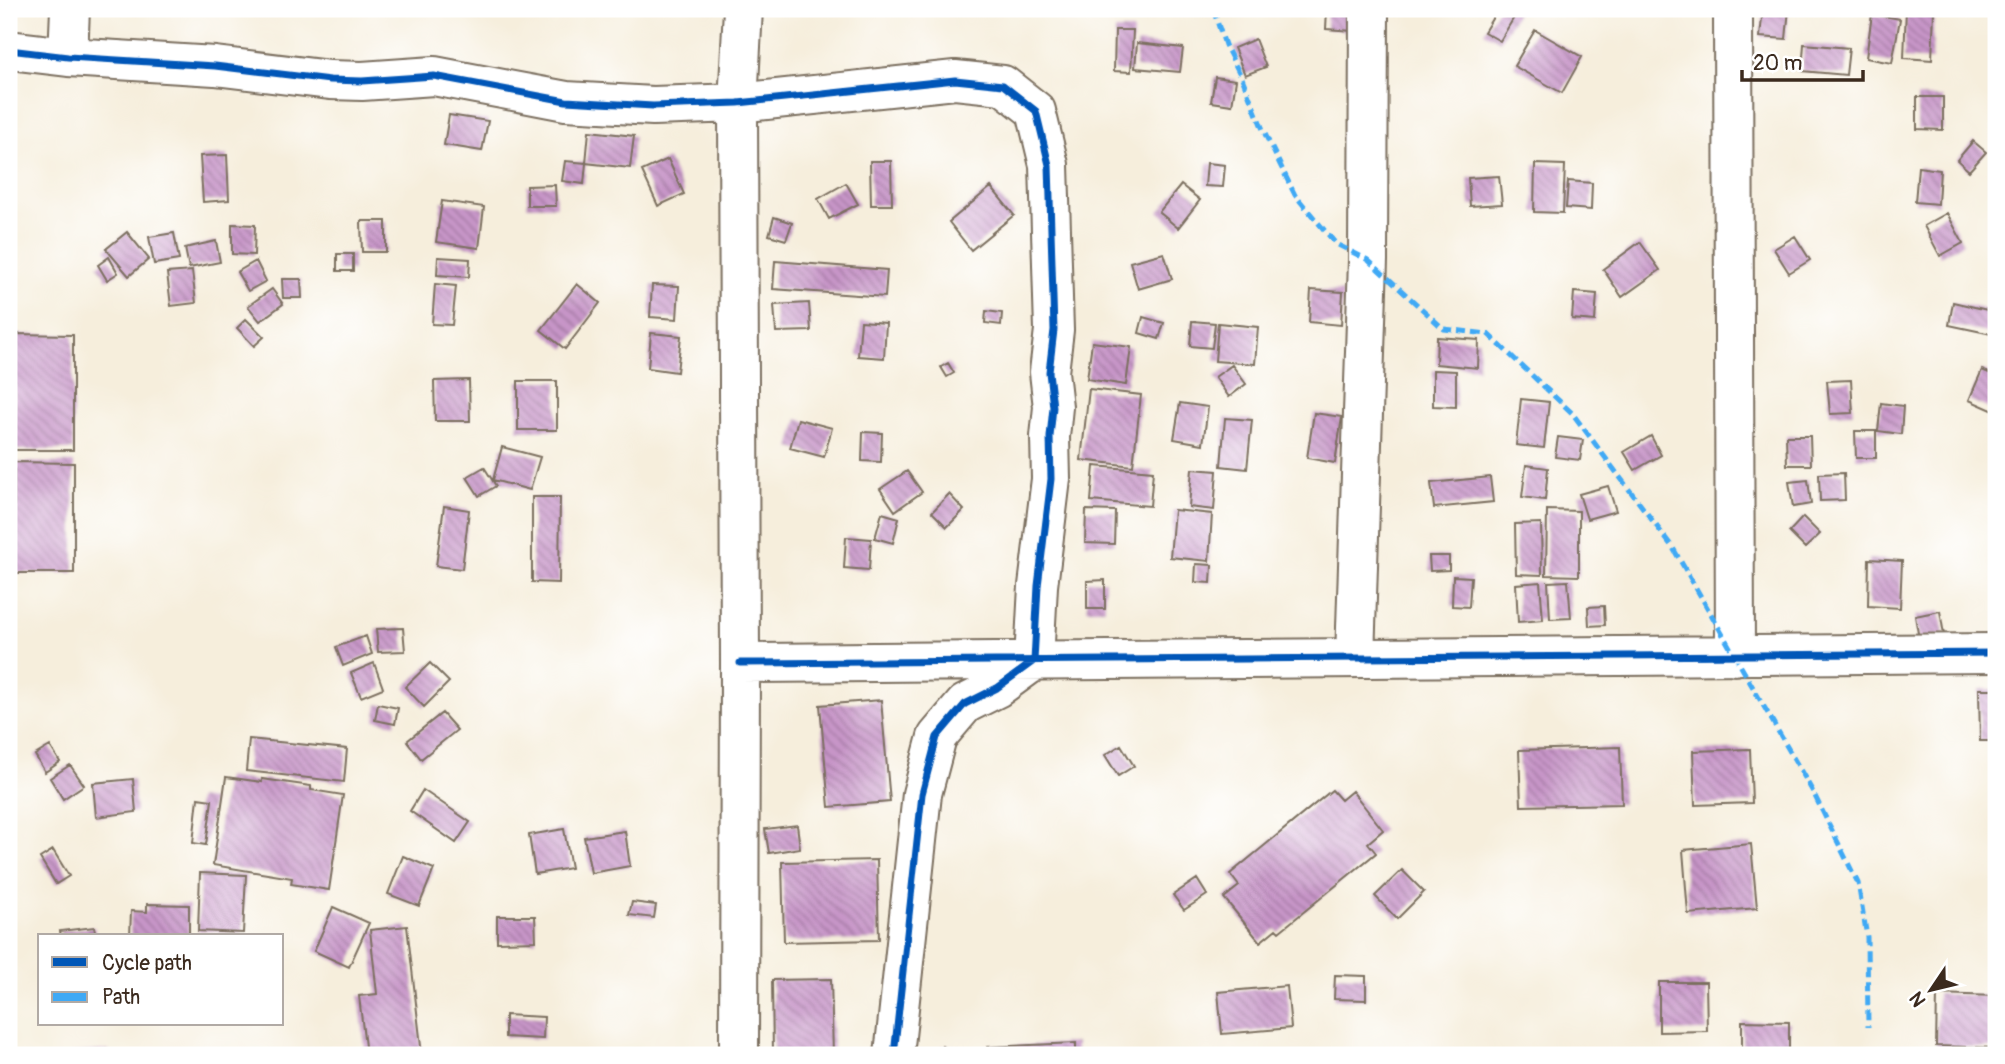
<svg xmlns="http://www.w3.org/2000/svg" width="2005" height="1064" font-family="Pangolin,sans-serif">
<style>
.building{fill:url(#building-back-hatch)}
.lines{fill:none;stroke-linecap:round;stroke-linejoin:round}
.street-casing{stroke:#7c6f60;stroke-width:42}
.street{stroke:#fff;stroke-width:38}
.quiet{stroke:#3fa9f5;stroke-width:5;stroke-dasharray:10 5;stroke-linecap:butt}
.cycleway-casing{stroke:#fff;stroke-width:11}
.cycleway{stroke:#0057b8;stroke-width:7}
</style>
<defs>
<pattern id="building-back-hatch" width="6" height="6" patternUnits="userSpaceOnUse" patternTransform="scale(1.75)"><rect width="6" height="6" fill="#c795c8"/><path d="M-1 5l2 2M0 0l6 6M5-1l2 2" fill="none" stroke="#a37aa2"/></pattern>
</defs>
<rect width="100%" height="100%" fill="#fff"/>
<filter id="ink" filterUnits="userSpaceOnUse"><feTurbulence type="fractalNoise" baseFrequency=".0143" numOctaves="2"/><feDisplacementMap in="SourceGraphic" scale="14" xChannelSelector="R" yChannelSelector="G"/><feConvolveMatrix kernelMatrix="1 2 1 2 8 2 1 2 1" color-interpolation-filters="sRGB"/></filter>
<filter id="wash" filterUnits="userSpaceOnUse"><feTurbulence type="fractalNoise" baseFrequency=".00686" numOctaves="4" result="noise"/><feDisplacementMap in="SourceGraphic" scale="28" xChannelSelector="R" yChannelSelector="G"/><feGaussianBlur stdDeviation="1.57" result="paint"/><feColorMatrix in="noise" values="0 0 0 0 0 0 0 0 0 0 0 0 0 0 0 0 0 1.4 0 .05"/><feComposite in="paint" operator="in"/></filter>
<g filter="url(#wash)">
<rect width="100%" height="100%" fill="#f6eedc"/>
<g id="blocks">
<path class="building" d="M1327 9H1354L1353 31 1326 29Z
M1498 9H1519L1500 41 1484 32Z
M1763 9H1789L1786 39 1760 37Z
M1906 9 1934 10 1932 60 1904 58Z
M1872 14 1900 19 1892 63 1866 58Z
M1115 30H1133L1131 72 1114 71Z
M1535 30 1582 57 1562 93 1514 66Z
M1255 39 1266 67 1245 75 1234 48Z
M1137 43 1183 48 1180 72 1135 68Z
M1804 44 1849 48 1846 75 1802 71Z
M1215 77 1236 80 1232 105 1211 102Z
M1917 97H1943V130L1917 129Z
M449 115 488 121 482 151 444 145Z
M589 131 634 136 630 168 586 163Z
M1973 141 1986 152 1969 171 1957 160Z
M227 155 229 200 203 202 200 156Z
M668 159 684 194 658 206 642 171Z
M565 161 586 163 584 184 562 181Z
M870 161H891L892 205H871Z
M1207 163 1225 165 1223 187 1205 186Z
M1535 164 1565 165 1563 213 1534 212Z
M1918 167 1940 170 1938 204 1915 202Z
M1499 176 1502 204 1470 206 1468 178Z
M1568 181 1592 183 1591 210 1566 208Z
M846 183 858 204 829 219 818 199Z
M555 185 556 206H527V186Z
M1181 185 1200 200 1178 228 1159 212Z
M991 187 1014 215 971 250 949 222Z
M442 201 484 207 479 248 436 242Z
M1947 213 1963 243 1940 256 1924 226Z
M774 217 792 223 786 240 769 235Z
M361 221H386V252H362Z
M232 224 255 225 254 255 232 254Z
M127 232 149 259 129 276 106 249Z
M174 233 179 260 154 264 149 237Z
M1795 236 1810 260 1789 273 1774 249Z
M216 241 220 262 189 268 185 248Z
M1640 242 1660 270 1622 297 1603 269Z
M1164 253 1172 279 1138 289 1130 262Z
M337 254H353V271H337Z
M109 257 118 273 107 280 98 265Z
M438 257 470 259 469 277 437 275Z
M256 261 266 281 248 291 237 272Z
M775 261 887 270 885 297 773 289Z
M192 271 196 303 171 306 167 273Z
M282 279H301L302 298H283Z
M435 284 456 286 452 325 432 324Z
M577 284 600 303 565 349 541 330Z
M652 285 679 286 677 319 650 317Z
M272 289 283 304 260 321 248 306Z
M1311 290 1343 292 1341 325 1309 322Z
M1574 292 1597 294 1595 321 1572 319Z
M1953 302 1996 312V335L1949 325Z
M809 303 811 331 776 332 774 305Z
M986 311 1002 313 1001 325 985 323Z
M1143 317 1164 323 1159 339 1139 333Z
M246 319 264 337 254 346 237 328Z
M861 321 886 323 884 358 858 356Z
M1192 321 1215 323 1212 348 1190 346Z
M1218 323 1258 327 1255 364 1215 361Z
M651 333 681 336 677 372 648 368Z
M14 334 73 335V450H14Z
M1437 337 1479 340 1478 368 1436 364Z
M1092 342 1131 347 1126 385 1087 379Z
M948 363 954 373 947 377 941 367Z
M1232 365 1246 384 1229 397 1215 377Z
M1433 370 1456 371V407L1433 406Z
M1982 370 1996 376 1994 411 1969 400Z
M469 380 470 421H435L434 381Z
M1851 380 1853 413 1830 414 1827 381Z
M518 381H557V430H518Z
M1089 389 1141 395 1133 466 1081 460Z
M1521 399 1549 402 1544 448 1516 445Z
M1180 403 1208 407 1203 444 1174 439Z
M1881 403 1903 406 1901 434 1878 431Z
M1314 413 1342 417 1335 463 1307 458Z
M1225 418 1252 420 1247 469 1221 466Z
M798 419 832 428 824 457 790 448Z
M1855 431H1876V458H1856Z
M863 432 882 433 881 462 862 461Z
M1651 436 1661 455 1635 470 1624 452Z
M1786 436H1810L1811 465H1787Z
M1558 437 1583 440 1580 460 1555 457Z
M502 447 540 457 530 490 493 480Z
M14 462 74 463V573H13Z
M1526 465 1548 468 1545 500 1522 497Z
M1094 466 1153 471 1150 506 1091 501Z
M484 467 496 486 479 496 467 477Z
M1192 469 1217 471 1214 510 1189 507Z
M907 471 922 492 895 511 880 489Z
M1844 473 1845 500 1820 501 1819 474Z
M1490 477 1493 502 1434 508 1431 483Z
M1808 480 1811 504 1793 507 1789 482Z
M1608 486 1616 511 1587 519 1579 494Z
M949 494 964 510 947 527 932 512Z
M532 497H560L559 583 532 582Z
M444 506 469 510 462 569 436 566Z
M1086 510 1115 511 1114 544 1085 543Z
M1174 510 1212 514 1209 561 1170 557Z
M1547 510 1579 511V576L1546 575Z
M882 513 899 518 893 543 875 538Z
M1803 517 1820 534 1805 548 1789 532Z
M1541 523 1542 575 1516 574 1515 524Z
M846 537 871 539 869 570 844 568Z
M1429 556H1449V570L1430 571Z
M1869 559 1902 561 1900 608 1868 606Z
M1196 564 1212 565 1211 583 1195 582Z
M1453 576 1471 577 1469 607 1452 606Z
M1105 580V609H1087V581Z
M1568 581 1571 618 1550 619 1548 582Z
M1540 582 1543 620 1518 622 1516 584Z
M1604 606 1605 625 1589 626 1588 607Z
M1940 611 1944 635 1919 639 1915 616Z
M403 628 405 651 378 652 376 629Z
M366 636 372 654 343 666 336 647Z
M374 663 383 688 361 697 351 673Z
M430 663 449 682 424 707 405 687Z
M1979 689H1996V741H1980Z
M881 700 890 802 829 807 820 705Z
M378 704 398 708 395 724 375 720Z
M442 713 457 730 421 759 407 741Z
M249 739 347 749 344 782 246 771Z
M1121 745 1134 766 1118 776 1105 755Z
M50 746 60 762 45 772 35 755Z
M1620 747 1622 804 1521 806 1519 750Z
M1750 749 1752 803 1695 805 1693 751Z
M70 765 84 785 63 799 50 778Z
M226 777 262 782V779L311 786V790L343 795 329 890 291 884 292 878 213 865Z
M133 779 136 812 96 817 93 783Z
M423 790 470 822 456 843 410 811Z
M1332 790 1341 800 1352 791 1383 830 1368 843 1376 853 1279 932 1276 929 1260 942 1224 898 1239 886 1230 874Z
M198 798 212 800 206 845 193 843Z
M797 825 800 848 769 853 765 829Z
M564 829 571 868 535 874 529 835Z
M625 831 630 866 591 873 584 837Z
M1751 844 1757 908 1688 914 1683 850Z
M53 850 69 876 56 884 40 858Z
M403 856 434 869 419 906 388 894Z
M877 860 879 940 784 942 782 862Z
M1402 870 1424 892 1397 919 1375 896Z
M200 873 246 875 243 933 198 931Z
M1197 879 1207 895 1184 910 1173 895Z
M632 902 656 905 654 918 629 915Z
M147 904 189 905V936H130L131 911 147 912Z
M333 907 369 923 349 967 314 951Z
M497 916H535L536 941 497 942Z
M407 926 422 1055H366L359 996 377 994 370 930Z
M94 927 96 936H61L60 931Z
M1335 975 1366 976V1000L1334 999Z
M831 979 833 1055H773L772 980Z
M1659 982H1706L1707 1031 1659 1032Z
M1287 986 1291 1028 1222 1034 1218 992Z
M1937 994 1996 996V1048L1936 1046Z
M505 1015 544 1017 543 1039 505 1037Z
M1742 1021 1789 1022V1055H1742Z
M1076 1043V1055H989L988 1047Z
M942 1046 958 1055H937Z
M109 1050 110 1055H73V1053Z"/>
</g>
</g>
<g filter="url(#ink)">
<use href="#blocks" fill-opacity="0" stroke="#7c6f60" stroke-width="2"/>
<g class="lines">
<g class="street-casing">
<path id="street" d="M1733 9 1735 656
M9 50 68 57 215 66 330 80 362 81 434 76 566 101 653 106 738 103 955 80 1003 85 1036 111 1049 165 1054 330 1049 372 1053 407 1050 437 1051 479 1038 586 1034 661 997 688 965 704 937 737 922 794 894 1055
M68 57 70 9
M1355 658 1368 260 1369 9
M740 663 1996 653
M739 1055 740 663 738 103 743 9"/>
</g>
<use href="#street" class="street"/>
<path class="quiet" d="M1213 9 1225 45 1242 78 1264 132 1295 195 1336 244 1368 260 1444 329 1488 334 1572 413 1673 548 1813 792 1858 883 1867 937 1868 1027"/>
<g class="cycleway-casing">
<path id="cycleway" d="M9 50 68 57 215 66 330 80 362 81 434 76 566 101 653 106 738 103 955 80 1003 85 1036 111 1049 165 1054 330 1049 372 1053 407 1050 437 1051 479 1038 586 1034 661 997 688 965 704 937 737 922 794 894 1055
M740 663 1996 653"/>
</g>
<use href="#cycleway" class="cycleway"/>
</g>
</g>
<rect width="2005" height="1064" fill="none" stroke="#fff" stroke-width="35"/>
<rect x="38" y="934" width="245" height="91" fill="#ffffff" stroke="#b1aaa5" stroke-width="2"/>
<rect x="52" y="957" width="35" height="10" fill="#0057b8" stroke="#b1aaa5" stroke-width="2"/>
<text x="102" y="970" font-size="21" fill="#3b2a1e">Cycle path</text>
<rect x="52" y="992" width="35" height="10" fill="#3fa9f5" stroke="#b1aaa5" stroke-width="2"/>
<text x="102" y="1004" font-size="21" fill="#3b2a1e">Path</text>
<g transform="translate(1931 990) rotate(235)" stroke="#ffffff" stroke-width="5" paint-order="stroke">
<path d="M0-5L12 26L0 18L-12 26Z" fill="#3b2a1e"/>
<text y="-10" font-size="19" font-weight="bold" text-anchor="middle" fill="#3b2a1e">N</text>
</g>
<path d="M1742 70v10h121v-10" fill="none" stroke="#3b2a1e" stroke-width="3.5"/>
<text x="1753" y="70" font-size="21" fill="#3b2a1e" stroke="#ffffff" stroke-width="5" paint-order="stroke">20 m</text>
</svg>
